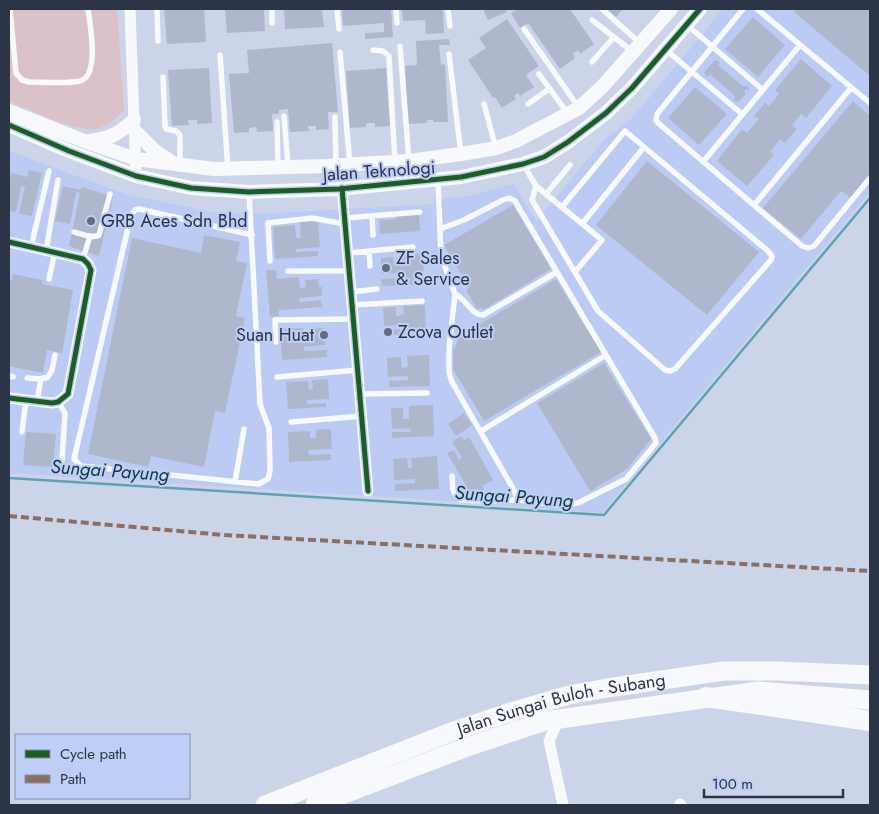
<svg xmlns="http://www.w3.org/2000/svg" width="879" height="814" font-family="Jost,sans-serif">
<style>
.built{fill:#bccbf4}
.green{fill:#dac2c8}
.lines{fill:none;stroke-linecap:round;stroke-linejoin:round}
.stream{stroke:#5ca4b3;stroke-width:2.5}
.building{fill:#afb7cc}
.service{stroke:#f7f9fc;stroke-width:5.5}
.minor{stroke:#f7f9fc;stroke-width:11}
.tertiary{stroke:#f7f9fc;stroke-width:14}
.trunk{stroke:#f7f9fc;stroke-width:19}
.motorway{stroke:#f7f9fc;stroke-width:20}
.quiet{stroke:#8d6e63;stroke-width:4;stroke-dasharray:8 4;stroke-linecap:butt}
.cycleway-casing{stroke:#bfcef7;stroke-width:8}
.cycleway{stroke:#1b5e20;stroke-width:5}
.poi-dot{fill:#646c81;stroke:#bfcef7;stroke-width:2}
.labels{text-anchor:middle;stroke-width:4;stroke-linejoin:round;paint-order:stroke}
.street-label{font-size:18px;fill:#2c3448;stroke:#bfcef7}
.poi-label{font-size:18px;fill:#2c3448;stroke:#bfcef7;text-anchor:start}
.water-label{font-size:19px;font-style:italic;fill:#0d3940;stroke:#bfcef7}
</style>
<rect width="100%" height="100%" fill="#ccd4ea"/>
<path class="built" d="M723 9H870V192L602 513 446 501 9 473V151L125 194 216 213 259 214 433 204V199L468 196 514 184 536 221 604 140 633 117Z"/>
<path class="green" d="M9 9H117L124 110C115 119 108 126 95 129 75 132 28 109 9 101Z"/>
<g class="lines">
<path class="stream" d="M9 478 604 515 870 198"/>
</g>
<path class="building" d="M164 9H204L206 42 167 44Z
M225 9H264L265 31 227 33Z
M284 9H322L324 27 285 29Z
M342 9H391L393 37 365 39V33L384 32V23L343 26Z
M402 9H443L444 33 426 34 425 20 403 21Z
M483 9H505L507 12 488 20Z
M518 9H570L594 44 580 54 578 50 573 54 575 58 560 69 528 23 520 28 511 13Z
M607 9H623L616 17Z
M796 9H870V76L794 12Z
M753 17 785 45 758 77 725 49Z
M507 19 539 66 526 75 534 87 520 96 518 93 514 96 516 99 502 108 495 97 493 98 468 60 486 48 479 38Z
M449 39 450 45H439L441 65 445 64 448 122H433V120H427V123L408 124 405 66 417 65 416 41Z
M332 43 338 112H328L329 129 316 130V126H308L309 131 290 132 288 109 279 110V114H272L273 131 257 132 256 127 249 128V132L234 133 229 74 249 73 247 50Z
M801 59 832 86 806 118 801 114 792 125 797 129 785 143 780 139 770 152 774 155 747 186 717 161 742 129 747 133 759 119 754 116 765 103 769 106 779 94 775 90Z
M715 60 720 62 718 65 744 87 746 85 749 88 748 91 746 89 744 92 746 94 739 102 733 100 736 97 710 74 707 77 704 72Z
M209 68 212 123 197 124V120H188L189 125 172 126 168 70Z
M386 68 390 126 375 127V123H366V127L350 128 346 71Z
M695 87 727 114 699 145 668 118Z
M853 101 870 116V175L851 198 841 191 801 239 763 208Z
M647 161 759 252 707 315 596 225Z
M29 170 42 173 32 216 19 214 25 187 21 186 16 212 9 211V184L11 173 27 177Z
M63 186 81 190 82 187 113 197 99 256 69 246 80 193 76 192 70 224 55 221Z
M513 205 551 269 483 310 481 307 477 309 466 290 469 288 444 245Z
M419 214 420 231 380 234 379 220 396 219V216Z
M318 221 320 247 296 249V252L318 251V256L275 259 273 227 295 225 296 238H301L300 222Z
M204 235 240 242 236 261 247 263 236 316 245 318 225 413 215 411 204 467 151 456 148 467 88 454 132 238 201 253Z
M423 253 424 284 382 286 381 279 401 278V273L381 274V258L393 257 394 265H399V255Z
M266 270H276L277 279 299 277 300 288 306 287 305 280 318 279 319 287H322V296L299 298 300 302 321 300 322 307 279 310V316L270 317Z
M13 274 43 280 42 284 73 290 62 353 47 350 43 373 9 366V279L12 280Z
M556 279 601 352 484 421 453 369V351L460 336Z
M425 305 426 333 386 335 385 330 404 329V325L384 326 383 308 396 307V316L404 315 403 306Z
M303 328 304 338H309V329L324 328 325 345 304 347V351L327 350V357L282 360 280 329Z
M429 355 430 386 389 387V381L408 380V376L388 377 387 358 401 357 402 368 408 367 407 356Z
M604 363 651 439 627 469 590 491 537 403Z
M328 379 329 399 307 400V404L326 403V407L288 409 286 382 308 381 309 389H313L312 380Z
M433 405 434 436 392 438V432H411L410 428 392 429 391 408H403V419H409V406Z
M464 413 472 425 456 436 448 424Z
M331 429 332 449 308 450 309 455 331 454V460L289 462 288 432 310 431V438H316V430Z
M26 432 56 434 53 467 23 465Z
M461 436 464 440 469 437 493 480 482 486 484 489 478 492 476 489 470 492 447 453 454 450 459 460 462 458 452 442Z
M437 456 439 489 395 491V484L415 483V479L394 480 393 459 407 458 408 468H412L411 458Z"/>
<g class="lines">
<path class="service" d="M10 9 16 73 22 80 29 82C43 82 67 84 80 81 100 76 90 24 88 9
M157 9 158 41
M272 9V23
M337 9 339 29
M396 9 397 23
M448 9 450 26
M602 9 641 44
M743 9 657 114 656 120 658 123 802 246 808 248 814 246 870 178
M757 9 870 103
M592 20 633 52
M687 25 763 90
M524 29 579 108
M400 46 409 161
M373 50 383 51 389 56 395 162
M666 50 742 114
M340 52 350 165
M449 54 461 154
M220 55 228 169
M592 62 613 38
M539 74 568 114
M163 77 165 126 166 129 176 131 180 135V165
M484 104 496 148
M528 104 549 89
M284 116 288 166
M335 117 336 165
M277 122 278 167
M703 162 800 45
M523 164 536 186 602 240 575 272
M438 180 441 256 455 294 449 348V373L452 382 515 492 517 500
M536 186 532 200 598 311 665 370 670 371 675 369 771 260 772 256 768 251 625 131 562 207
M249 192 260 404 269 428 270 471 268 479 259 484 81 466 74 459 131 215 135 210 139 209 252 235
M546 194 570 165
M754 205 851 88
M372 216 373 235
M345 218 420 212
M582 224 644 147
M440 229 464 220 503 200 509 198 515 201 655 438 656 443 626 479 578 503 558 505 517 500 488 501 461 500 456 496 453 490 452 476
M74 232C82 234 92 239 99 235L110 194
M31 247 49 171
M46 251 58 180
M369 251 370 266
M348 253 413 247
M83 259 90 236
M270 261 268 223 312 218 345 224
M288 271H349
M49 279 55 252
M351 292 377 289
M455 294C466 299 471 315 483 315L557 272
M352 305 422 301
M276 342 275 320 353 319
M9 376 13 377
M277 377 358 370
M27 378 41 379 48 377 52 370 55 355
M360 394 427 393
M37 401 41 379
M58 402 65 413 62 460
M291 422 362 416
M481 431 606 355
M22 432 26 400
M235 482 244 429"/>
<path class="minor" d="M130 9 136 176
M342 188 368 491
M9 242 83 259 88 264 91 270 68 394 58 402 52 403 9 398
M680 804 681 805
M563 805 549 741 557 723 565 720"/>
<path class="tertiary" d="M9 111 84 141 136 159 214 169 326 166 409 161 461 154 496 148 516 141 579 108 602 87 671 9
M9 125 69 151 136 176 191 188 249 192 339 189 461 177 523 164 544 157 568 142 606 113 632 88 700 9
M135 131 156 152 170 161
M90 141C112 138 118 134 134 120"/>
<g class="trunk">
<path id="s1" d="M265 805 451 732 514 711 569 695 607 688 724 671H778L870 675"/>
<path d="M315 805 467 747 545 721 759 691 870 700"/>
</g>
<path class="motorway" d="M706 697 870 721"/>
<path class="quiet" d="M9 516 224 535 870 571"/>
<g class="cycleway-casing">
<path id="cycleway" d="M9 125 69 151 136 176 191 188 249 192 339 189 461 177 523 164 544 157 568 142 606 113 632 88 700 9
M342 188 368 491
M9 242 83 259 88 264 91 270 68 394 58 402 52 403 9 398"/>
</g>
<use href="#cycleway" class="cycleway"/>
</g>
<g class="poi-dot">
<circle cx="91" cy="221" r="5"/>
<circle cx="386" cy="268" r="5"/>
<circle cx="388" cy="332" r="5"/>
<circle cx="324" cy="335" r="5"/>
</g>
<g class="labels">
<g class="street-label">
<text transform="translate(379 171) rotate(-4)" y="6">Jalan Teknologi</text>
<text dy="6" stroke="none"><textPath href="#s1" startOffset="314">Jalan Sungai Buloh - Subang</textPath></text>
</g>
<g class="poi-label">
<text x="101" y="227">GRB Aces Sdn Bhd</text>
<text x="396" y="264">ZF Sales<tspan x="396" dy="21">&amp; Service</tspan></text>
<text x="398" y="338">Zcova Outlet</text>
<text x="314" y="341" text-anchor="end">Suan Huat</text>
</g>
<g class="water-label">
<text transform="translate(110 470) rotate(4)" y="7">Sungai Payung</text>
<text transform="translate(514 496) rotate(4)" y="7">Sungai Payung</text>
</g>
</g>
<rect width="879" height="814" fill="none" stroke="#2c3448" stroke-width="20"/>
<rect x="15" y="734" width="175" height="65" fill="#bfcef7" stroke="#8490b1"/>
<rect x="25" y="750" width="25" height="8" fill="#1b5e20" stroke="#8490b1"/>
<text x="60" y="759" font-size="15" fill="#2c3448">Cycle path</text>
<rect x="25" y="775" width="25" height="8" fill="#8d6e63" stroke="#8490b1"/>
<text x="60" y="784" font-size="15" fill="#2c3448">Path</text>
<path d="M704 789v8h139v-8" fill="none" stroke="#2c3448" stroke-width="2.5"/>
<text x="712" y="789" font-size="15" fill="#2c3448" stroke="#bfcef7" stroke-width="4" paint-order="stroke">100 m</text>
</svg>
